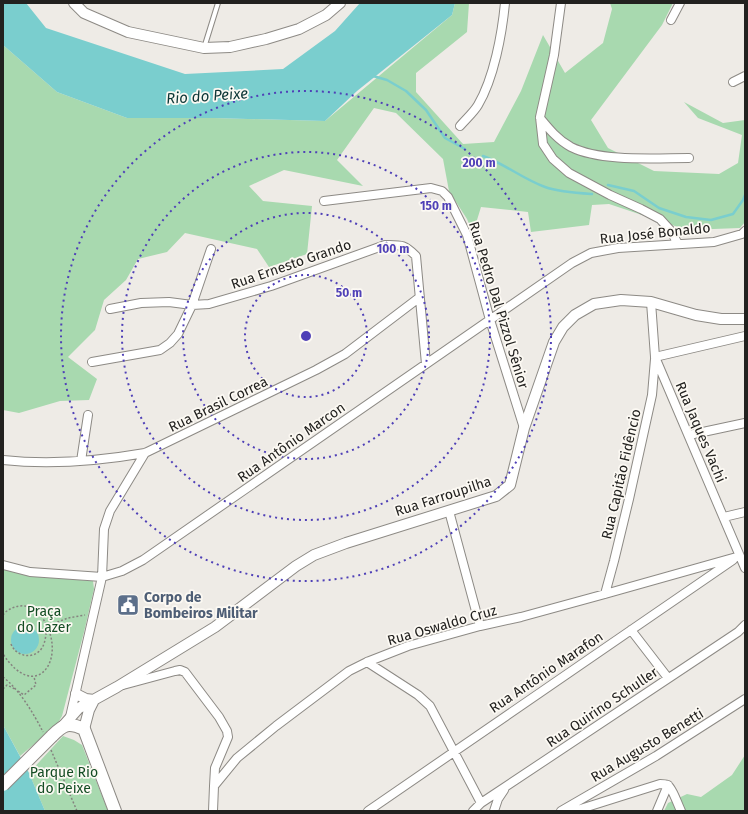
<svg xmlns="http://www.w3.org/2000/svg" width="748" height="814" font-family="'Fira Sans',sans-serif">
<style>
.green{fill:#a8d9af}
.water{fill:#7acece}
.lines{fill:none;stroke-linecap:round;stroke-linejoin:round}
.stream{stroke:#7acece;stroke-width:2.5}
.service-casing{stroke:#8d8a85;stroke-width:6}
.minor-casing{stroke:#8d8a85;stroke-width:10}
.tertiary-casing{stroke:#8d8a85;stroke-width:12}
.primary-casing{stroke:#8d8a85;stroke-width:14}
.path{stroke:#85837f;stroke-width:1.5;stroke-dasharray:2 2;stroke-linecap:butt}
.service{stroke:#fff;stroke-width:4}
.minor{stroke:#fff;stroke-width:8}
.tertiary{stroke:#fff;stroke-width:10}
.primary{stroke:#fff;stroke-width:12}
.primary-bridge-casing{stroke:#8d8a85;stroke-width:14;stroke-linecap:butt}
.primary-bridge{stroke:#fff;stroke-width:12}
.ring{fill:none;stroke:#4f40b7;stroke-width:2;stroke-dasharray:2 4}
.labels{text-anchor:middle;stroke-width:3.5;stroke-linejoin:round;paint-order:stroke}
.street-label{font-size:14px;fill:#22211f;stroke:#fcf9f3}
.service-label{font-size:14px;font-weight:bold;fill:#4e5e75;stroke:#fcf9f3;text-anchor:start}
.park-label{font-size:14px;fill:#134c23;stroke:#fcf9f3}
.water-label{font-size:15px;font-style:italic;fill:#0d3737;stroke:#fcf9f3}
.centre{fill:#4f40b7;stroke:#fcf9f3;stroke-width:2}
.ring-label{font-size:12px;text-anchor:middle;font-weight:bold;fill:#4f40b7;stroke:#fcf9f3;stroke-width:3.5;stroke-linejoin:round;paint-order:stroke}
</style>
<rect width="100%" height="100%" fill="#eeebe6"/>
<path class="green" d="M455 3H469L467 32 416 73V92L463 144 494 142 521 91 543 35 565 73 603 43 612 9 610 3H673L662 25 591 120 608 148 654 171 719 174 738 163 742 135 698 118 684 102 723 123 745 120V222L740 228 687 230 609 204 592 205 589 225 531 232 528 212 481 207 473 233 467 219 449 191 443 159 396 113 374 108 337 160 363 186 284 170 249 186 263 201 312 206 307 254 269 267 257 249 185 233 167 252 138 259 126 280 104 300 95 330 68 357 97 379 89 400 60 401 19 413 3 410V45L57 92 127 118H214L325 121 452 15Z
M3 569 28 576 93 581 94 589 84 632 62 716 56 726 20 756 3 725Z
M63 736 74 740 82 745 108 811H45L29 773Z
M745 755V811H664L668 803 687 794 701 797 732 775Z"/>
<path class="water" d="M3 3H26L46 28 185 74 283 69 335 31 360 3H455L452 15 357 91 325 121 214 118H127L57 92 3 45Z
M11 640a14 14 0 1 1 28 0a14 14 0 1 1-28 0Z
M3 725 29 773 45 811H3Z"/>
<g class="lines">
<path class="stream" d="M373 76 387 80 406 91 426 110 445 138 465 149
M483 156C505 164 523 179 545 187 559 192 576 193 592 194
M608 185 634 191 659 208 686 217 711 220 733 214 743 200 745 195"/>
<g class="service-casing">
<path id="service" d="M204 48 218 3"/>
</g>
<g class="minor-casing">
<path id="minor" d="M561 3 554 55 540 117 543 144 553 159 569 173 610 195 641 209 660 219 671 231 678 244
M671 20 680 3
M733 82 745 76
M540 118C549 129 558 140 571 147 601 162 655 158 689 158
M460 126C466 119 474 112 478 105 494 78 502 34 505 3
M324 201 431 188 442 191 448 197 467 235 490 320 524 428
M651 302 655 357 745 568
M110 309 141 303 169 302 192 305 209 304 271 286 385 245C401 245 404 244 416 256L426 364
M655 357 745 336
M92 362 160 350 170 343 178 334 192 305 211 249
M689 435 745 423
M3 460C50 465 99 461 145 453L316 370 345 354 420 297
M81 461 88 415
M449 511 480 626
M724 517 745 512
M3 565 30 572 102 577 122 571 143 560 572 263 591 253 618 248 714 242 742 234 745 231
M605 594 614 561 629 499 652 395 655 359
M631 630 668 678
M367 662 418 695 430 706 481 803
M123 685 175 671 180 670 185 672 219 717 227 731 228 737 215 768 214 786
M70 717 102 577 104 529 110 511 145 453
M213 811 214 786 237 758 276 726 349 671 367 662 408 646 480 626 521 617 605 594 740 556
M368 811 733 560
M473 811 481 803 738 632 745 625
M494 811 498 799 504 790
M561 811 656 756 745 699
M574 811 660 784C661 784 665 784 667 785 672 787 678 805 681 811
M657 811 668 785"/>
</g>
<g class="tertiary-casing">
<path id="tertiary" d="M74 3 84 13 128 32 204 48 230 47 266 39 299 29 326 15 340 3
M76 694 86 699 94 700
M62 727 79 708 117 687 215 627 296 566 314 555 346 543 496 496 510 485 524 428 554 342 563 327 575 315 594 304 621 300 651 302 696 315 721 319H745
M84 729 89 710 94 700"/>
</g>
<g class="primary-casing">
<path id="primary" d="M52 736C64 724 68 722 84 729L115 811"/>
</g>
<path class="path" d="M3 615C7 609 17 605 25 606 34 607 41 615 45 622 67 661 35 703 3 654
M11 644C16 657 34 660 42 648 46 641 46 633 47 626L68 618 85 615
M3 677C19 689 34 714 43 732
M3 689 7 685 15 689
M18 691 24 695 36 685 34 677
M51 750 77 811"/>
<use href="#service" class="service"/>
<use href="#minor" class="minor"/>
<use href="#tertiary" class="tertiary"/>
<use href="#primary" class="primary"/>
<g class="primary-bridge-casing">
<path id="primary-bridge" d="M3 785 52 736"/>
</g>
<use href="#primary-bridge" class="primary-bridge"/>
</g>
<g class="ring">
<circle cx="306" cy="336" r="61"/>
<circle cx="306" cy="336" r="123"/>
<circle cx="306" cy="336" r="184"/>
<circle cx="306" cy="336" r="245"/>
</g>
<defs>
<g id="civic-square" transform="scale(1.15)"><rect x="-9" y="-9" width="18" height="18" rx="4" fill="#5c6f8a" stroke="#fcf9f3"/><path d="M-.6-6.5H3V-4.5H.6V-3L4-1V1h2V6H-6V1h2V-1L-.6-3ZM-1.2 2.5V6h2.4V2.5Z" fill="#fff"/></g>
</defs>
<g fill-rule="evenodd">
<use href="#civic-square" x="128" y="605"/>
</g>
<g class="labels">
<g class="street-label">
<text transform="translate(655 233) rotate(-6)" y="5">Rua José Bonaldo</text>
<text transform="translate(291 264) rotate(-19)" y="5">Rua Ernesto Grando</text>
<text transform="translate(499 305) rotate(73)" y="5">Rua Pedro Dal Pizzol Sênior</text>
<text transform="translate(218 404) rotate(-26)" y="5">Rua Brasil Correa</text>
<text transform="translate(701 432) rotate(67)" y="5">Rua Jaques Vachi</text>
<text transform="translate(291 442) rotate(-35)" y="5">Rua Antônio Marcon</text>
<text transform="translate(621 474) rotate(-77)" y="5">Rua Capitão Fidêncio</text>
<text transform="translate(443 496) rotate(-18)" y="5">Rua Farroupilha</text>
<text transform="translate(442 625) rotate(-16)" y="5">Rua Oswaldo Cruz</text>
<text transform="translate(546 672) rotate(-34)" y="5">Rua Antônio Marafon</text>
<text transform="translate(602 707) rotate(-34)" y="5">Rua Quirino Schuller</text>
<text transform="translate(647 745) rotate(-31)" y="5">Rua Augusto Benetti</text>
</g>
<g class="service-label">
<text x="144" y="602">Corpo de<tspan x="144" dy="16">Bombeiros Militar</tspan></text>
</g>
<g class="park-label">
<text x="44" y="616">Praça<tspan x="44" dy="16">do Lazer</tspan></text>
<text x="64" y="777">Parque Rio<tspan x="64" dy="16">do Peixe</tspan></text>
</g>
<g class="water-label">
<text transform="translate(207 96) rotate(-4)" y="5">Rio do Peixe</text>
</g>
</g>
<circle cx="306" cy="336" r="6" class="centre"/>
<g class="ring-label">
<text x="479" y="167">200 m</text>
<text x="436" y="210">150 m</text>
<text x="393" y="253">100 m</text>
<text x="349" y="297">50 m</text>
</g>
<rect width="748" height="814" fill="none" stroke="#22211f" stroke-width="8"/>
</svg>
